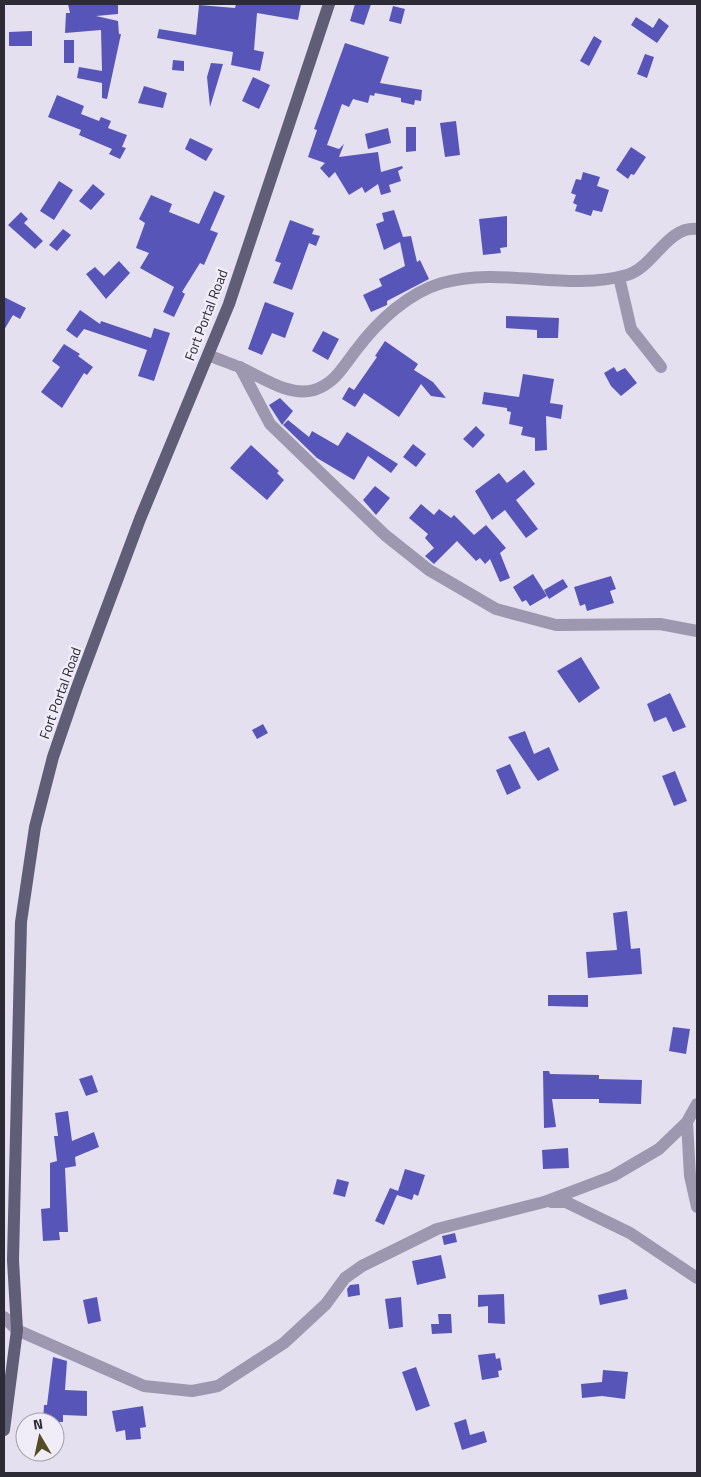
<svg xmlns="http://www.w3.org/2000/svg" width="701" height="1477" font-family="'Titillium Web',sans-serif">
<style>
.building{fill:#5756b8}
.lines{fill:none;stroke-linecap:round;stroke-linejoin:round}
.minor{stroke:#9d98b0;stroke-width:12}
.major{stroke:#605e76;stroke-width:12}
.labels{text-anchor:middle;stroke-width:5;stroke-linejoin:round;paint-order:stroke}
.street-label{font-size:14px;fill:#2c2b36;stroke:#f0ecf8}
</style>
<rect width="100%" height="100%" fill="#e5e0f0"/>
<path class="building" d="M68 4H118V14L96 16 118 21 119 34H121L107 99 102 98V83L77 78 79 67 102 71 101 30 65 33 66 13H70Z
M236 4H301L298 20 257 13 254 50 264 52 260 71 231 65 233 52 157 38 159 29 196 35 199 5 235 8Z
M355 4H371L364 25 350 21Z
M393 6 405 9 401 24 389 21Z
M636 17 653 28 659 18 669 26 657 43 631 25Z
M32 31V46H9V32Z
M594 36 602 41 589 66 580 61Z
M64 40H74V63H64Z
M345 43 389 57 380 83 422 90 421 101 415 100 414 105 401 102V98L375 93 374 96 370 95 368 103 353 99 349 107 342 104 327 145 339 149 344 144 339 157 378 152 381 172 402 166 403 168 398 171 401 181 389 185 391 192 381 195 378 184 365 193 362 187 349 195 335 172 329 178 320 168 325 163 308 157 317 130 314 129Z
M645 54 654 57 647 78 637 74Z
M173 60 184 61V71L172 70Z
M211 63 223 64 210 107 207 77Z
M253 77 270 85 259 109 242 101Z
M144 86 167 93 163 108 138 103Z
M57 95 84 106 81 114 99 121 101 117 111 121 108 128 127 135 122 147 126 148 120 159 109 154 112 149 79 135 81 130 48 117Z
M456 121 460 155 445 157 440 123Z
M406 127H416V151L406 152Z
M388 128 391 143 368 149 365 134Z
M190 138 213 149 206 161 185 149Z
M631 147 646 157 634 175 631 174 628 179 616 170Z
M583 172 600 177 597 186 609 190 602 212 593 210 591 216 575 211 577 205 573 203 576 195 571 193 576 179 581 180Z
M59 181 73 190 54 220 40 211Z
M93 184 105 194 91 210 79 201Z
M214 191 225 196 210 230 218 233 204 265 200 263 182 292 185 294 174 317 163 312 174 287 140 268 149 253 136 248 145 223 139 219 151 195 172 204 169 212 199 224Z
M394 210 403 237 411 236 417 262 420 260 429 279 387 301V305L371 312 363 295 382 286 379 279 405 266 400 242 384 250 376 224 384 221 382 213Z
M21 212 28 219 24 223 43 241 35 249 8 225Z
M507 216V247L500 248 501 253 483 255 479 219Z
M290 220 314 229 312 234 320 236 316 246 309 243 292 290 273 283 281 263 275 261Z
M63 229 71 235 57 251 49 245Z
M119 261 130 273 106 299 86 274 95 267 104 276Z
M4 297 26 308 20 319 13 315 4 330Z
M265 302 294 313 285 338 272 333 262 355 248 349Z
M80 310 100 324 101 321 151 338 154 328 170 333 154 381 138 376 147 350 84 329 77 338 66 330Z
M506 316 559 318 558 338H537V330L506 328Z
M323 331 339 339 328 360 312 351Z
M385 341 418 364 414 370 433 382 446 398 431 396 421 384 399 417 364 393 355 407 342 399 349 387 354 390 377 357 375 356Z
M64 344 80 354 78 356 93 367 87 375 84 373 62 408 41 392 60 367 52 361Z
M614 367 617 372 625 368 637 383 621 396 611 386 604 373Z
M523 374 554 379 550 403 563 405 561 419 546 416 547 450 535 451V438L521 435 523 427 509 424 511 412 507 411V408L482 404 484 392 519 397Z
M280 398 293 411 282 425 269 405Z
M288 420 309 437 312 431 338 446 347 432 398 464 391 473 368 456 354 480 317 458 283 425Z
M476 426 485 435 473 448 463 439Z
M413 444 426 454 416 467 403 457Z
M251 445 279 471 277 473 284 480 267 500 230 468Z
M524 470 535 484 516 500 538 529 526 538 505 510 492 520 475 491 499 473 507 483Z
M375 486 390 498 376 515 363 500Z
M421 504 434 515 439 509 451 518 454 515 474 535 486 525 506 548 500 553 510 578 500 582 490 559 485 564 480 558 476 561 457 541 434 564 426 557 425 556 434 548 425 538 428 534 409 518Z
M533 574 547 596 530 606 526 600 522 602 513 587Z
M611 576 616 589 610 591 614 603 587 611 585 604 580 606 574 587Z
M563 579 568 587 549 599 544 590Z
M581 657 600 688 579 703 557 671Z
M670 693 686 727 673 732 666 717 654 722 647 704Z
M263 724 268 733 257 739 252 730Z
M525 731 534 754 549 747 559 770 538 781 508 737Z
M510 764 521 788 507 795 496 770Z
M675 771 687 801 674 806 662 776Z
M627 911 631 949 640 948 642 974 588 978 586 952 617 950 613 913Z
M548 995H588V1007L548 1006Z
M673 1027 690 1029 686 1054 669 1051Z
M543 1071H549L550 1074 599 1075V1079L642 1080 641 1104 599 1103V1099H552L556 1127 544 1128Z
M92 1075 98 1092 86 1096 79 1079Z
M68 1111 72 1141 94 1132 99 1147 75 1157 76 1166 65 1168 68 1232H59L60 1240 43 1241 41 1209 50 1208V1163L57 1161 54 1136H58L55 1113Z
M568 1148 569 1168 543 1169 542 1150Z
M405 1169 425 1175 418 1196 414 1194 412 1200 397 1195 384 1225 375 1221 390 1188 398 1191Z
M337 1179 349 1182 345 1197 333 1194Z
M455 1233 457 1242 444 1245 442 1236Z
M441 1255 446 1278 417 1285 412 1261Z
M359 1284 360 1295 348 1297 347 1289 350 1285Z
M626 1289 628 1299 600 1305 598 1295Z
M504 1294 505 1324 488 1323V1306L478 1307V1295Z
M97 1297 101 1321 88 1324 83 1300Z
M401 1297 403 1327 389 1329 385 1299Z
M438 1314H451L452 1333 432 1334 431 1324H439Z
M495 1353 496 1359 500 1358 502 1370 498 1371 499 1377 482 1380 478 1355Z
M53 1357 67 1361 65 1390 87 1391V1416L63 1415V1422H43L44 1405H47Z
M416 1367 430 1406 416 1411 402 1372Z
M603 1370 628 1372 625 1399 602 1396 582 1398 581 1384 602 1382Z
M143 1406 146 1427 140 1428 141 1439 126 1440 125 1430 116 1432 112 1411Z
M466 1419 470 1435 484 1431 487 1442 462 1450 454 1423Z"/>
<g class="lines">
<path class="minor" d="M619 277 631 329 661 367
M208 355C218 359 229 363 239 367 262 377 288 397 314 390 336 383 344 365 357 349 378 321 408 293 442 283 502 266 567 292 627 275 654 267 667 226 697 229
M240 367 270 424 385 535 429 570 496 609 556 625 660 624 697 631
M687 1122 690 1176 697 1207
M551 1202H566L630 1233 697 1278
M4 1317 17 1330 144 1386 192 1391 218 1386 284 1343 326 1304 345 1278 362 1266 437 1229 544 1202 613 1176 659 1149 687 1122 697 1104"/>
<path class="major" d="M4 1430 17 1330 13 1260 21 922 35 827 53 757 76 690 140 519 229 304 329 4"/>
</g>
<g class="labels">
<g class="street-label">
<text transform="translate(206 315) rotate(-69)" y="5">Fort Portal Road</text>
<text transform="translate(60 693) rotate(-70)" y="5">Fort Portal Road</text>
</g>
</g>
<rect width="701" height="1477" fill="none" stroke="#2c2b36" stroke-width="10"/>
<g transform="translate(40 1437) rotate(351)"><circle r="24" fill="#f0ecf8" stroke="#a29faa"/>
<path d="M0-4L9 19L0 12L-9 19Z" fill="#534c25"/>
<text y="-8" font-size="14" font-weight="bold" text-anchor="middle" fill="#2c2b36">N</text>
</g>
</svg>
